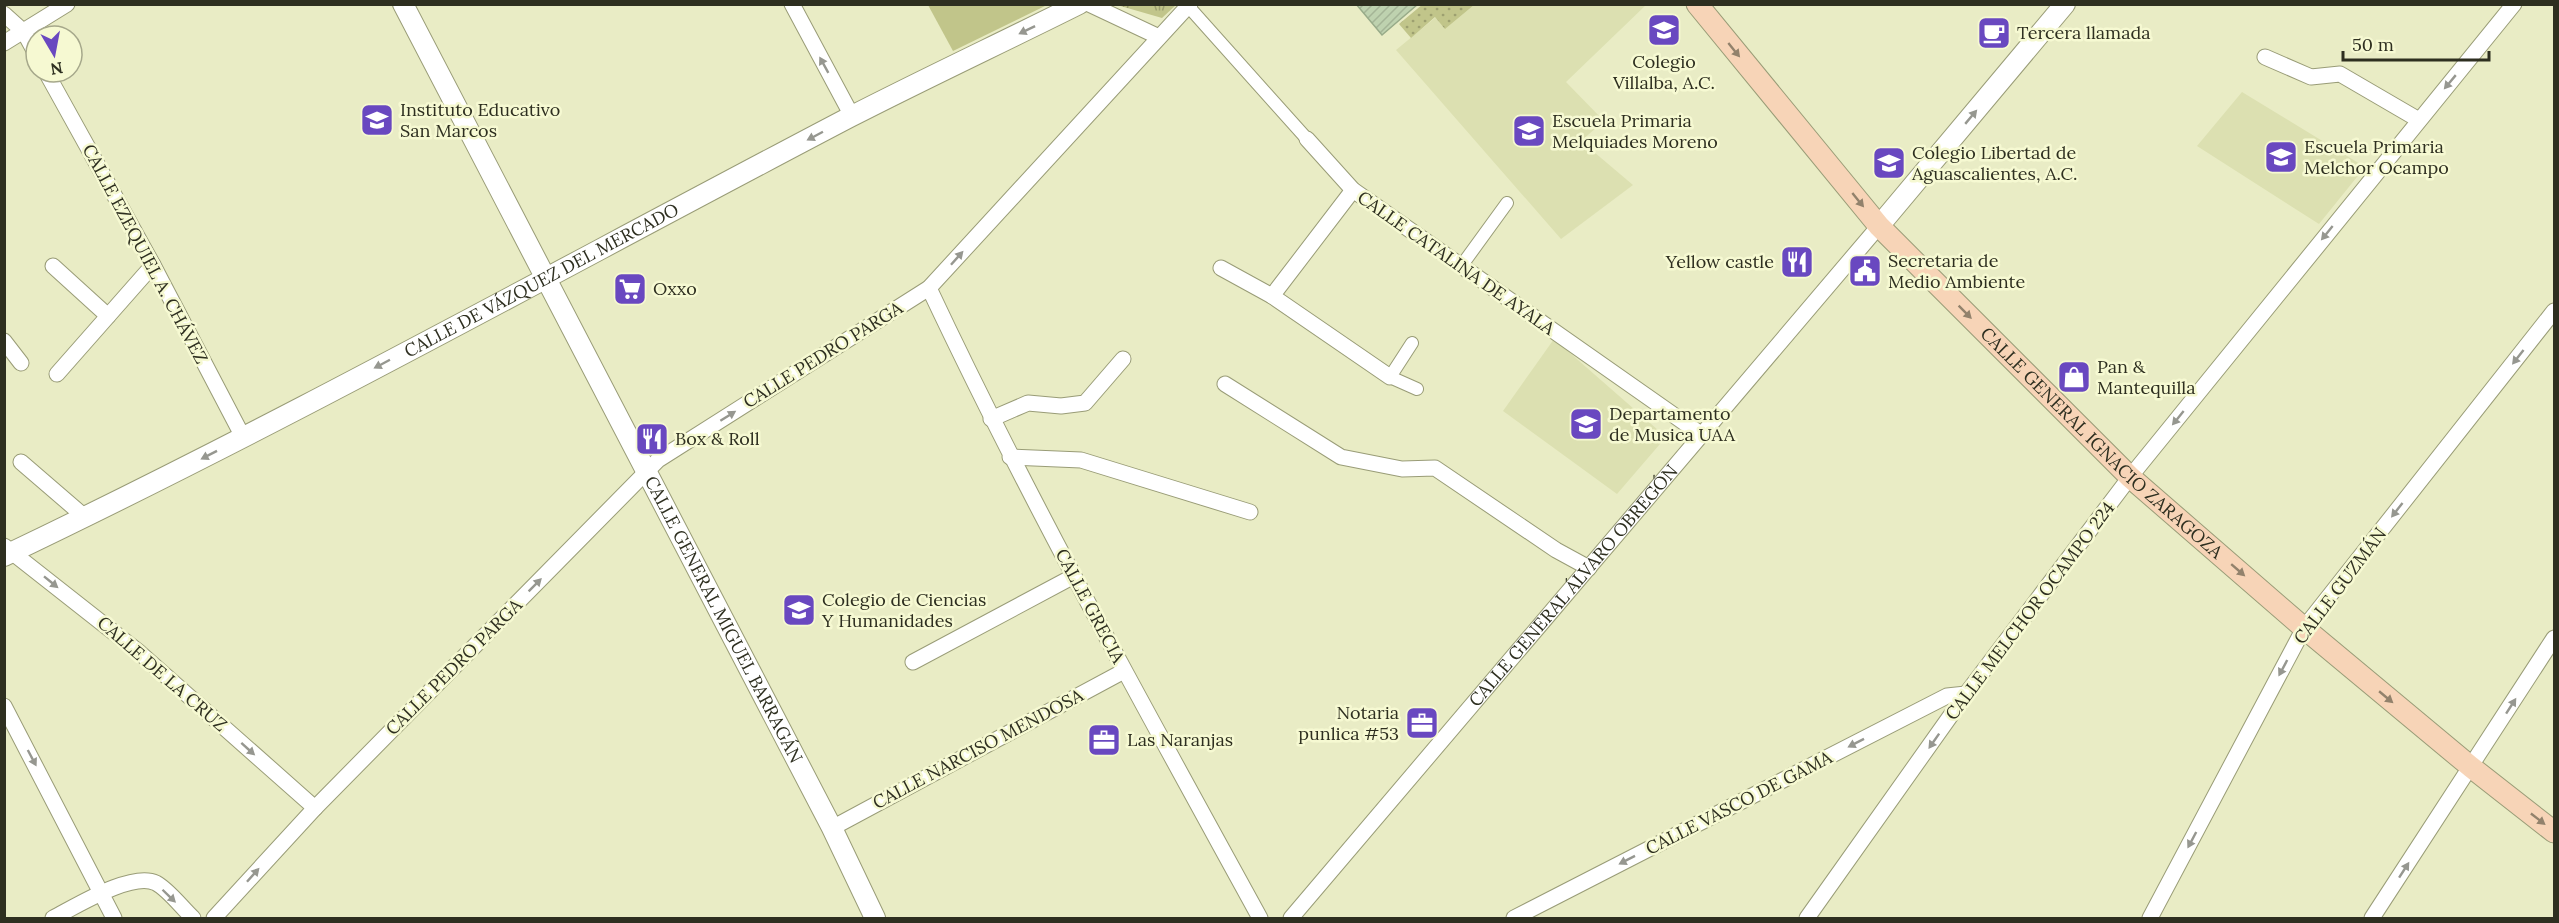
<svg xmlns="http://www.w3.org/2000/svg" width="2559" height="923" font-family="Lora,serif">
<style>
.built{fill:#dce0b1}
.grass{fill:#c1c58a}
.park{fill:url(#park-tufts)}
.garden{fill:url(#garden-dots)}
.building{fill:url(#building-hatch);stroke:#98ab89;stroke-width:1.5}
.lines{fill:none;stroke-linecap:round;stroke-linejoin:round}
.pedestrian-casing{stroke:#999c77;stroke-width:14}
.minor-casing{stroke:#999c77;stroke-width:17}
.tertiary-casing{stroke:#999c77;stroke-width:22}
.secondary-casing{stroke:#999c77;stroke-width:23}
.pedestrian{stroke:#fff;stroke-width:12}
.minor{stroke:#fff;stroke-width:15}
.tertiary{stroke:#fff;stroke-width:20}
.secondary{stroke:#f7d4b7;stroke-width:21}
.oneway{fill:#969790}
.oneway2{fill:#92826c}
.labels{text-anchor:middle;stroke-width:5;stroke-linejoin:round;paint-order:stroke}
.poi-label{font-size:18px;fill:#2e2f20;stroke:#f6f9d2;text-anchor:start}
.street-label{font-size:18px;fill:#2e2f20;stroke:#f6f9d2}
</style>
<defs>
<pattern id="park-tufts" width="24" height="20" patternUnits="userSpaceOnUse" patternTransform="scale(1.5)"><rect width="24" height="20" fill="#c1c58a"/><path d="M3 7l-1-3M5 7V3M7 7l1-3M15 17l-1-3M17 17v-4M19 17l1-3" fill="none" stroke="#9da070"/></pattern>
<pattern id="garden-dots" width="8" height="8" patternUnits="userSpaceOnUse" patternTransform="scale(1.5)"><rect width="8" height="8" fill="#c1c58a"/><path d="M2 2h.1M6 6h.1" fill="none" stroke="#9da070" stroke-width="1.8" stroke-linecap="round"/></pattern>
<pattern id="building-hatch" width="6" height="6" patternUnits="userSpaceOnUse" patternTransform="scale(1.5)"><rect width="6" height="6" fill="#bed2af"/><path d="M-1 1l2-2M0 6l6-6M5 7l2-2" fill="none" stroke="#a4b596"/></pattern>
</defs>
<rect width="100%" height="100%" fill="#e9ecc5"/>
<path class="built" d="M1474 5H1646L1566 82 1604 121 1581 141 1633 185 1561 239 1396 50 1436 17 1446 28Z
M2242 92 2365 167 2319 224 2197 146Z
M1554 339 1666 437 1617 494 1503 411Z"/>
<path class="grass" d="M928 5H1047L953 51Z"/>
<path class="park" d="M1117 5H1176L1162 18Z"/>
<path class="garden" d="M1423 4H1474V5L1445 29 1435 17 1411 38 1399 24Z"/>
<path class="building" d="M1356 4H1418L1382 35Z"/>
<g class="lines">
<g class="pedestrian-casing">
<path id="pedestrian" d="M1188 6 1307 139
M1462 265 1507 203
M1412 343 1390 377 1417 389"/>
</g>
<g class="minor-casing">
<g id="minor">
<path d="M792 4 852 116"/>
<path d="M1089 4 1159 37"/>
<path d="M4 14 24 32 36 54"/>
<path d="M4 43 67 4"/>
<path d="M2265 57 2311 77 2340 74 2419 120"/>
<path d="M46 72 153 265 243 437"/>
<path d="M1307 139 1353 190 1702 435"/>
<path d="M53 266 108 316"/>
<path d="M1221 268 1272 296 1390 377"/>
<path d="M929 288C1030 503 1146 710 1260 918"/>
<path d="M1272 296 1353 190"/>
<path d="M4 341 21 363"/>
<path d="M57 374 153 265"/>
<path d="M1225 384 1341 457 1402 469 1435 468 1556 550 1589 568"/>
<path d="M991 419 1028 403 1061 406 1085 403 1123 359"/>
<path d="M1010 457 1081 460 1250 512"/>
<path d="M21 462 86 518"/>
<path d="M4 546 140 653 315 808"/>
<path d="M913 662 1074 576"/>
<path d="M4 706 114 918"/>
<path d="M832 828 1124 671"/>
<path d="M53 918C75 907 132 871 156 883 169 890 182 908 193 918"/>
<path d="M214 918 315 808 658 460 929 288 1190 4"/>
<path id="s1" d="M1291 918 1879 226"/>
<path d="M1514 918 1947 696 1966 694"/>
<path d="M1807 918 1966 694 2130 477 2514 4"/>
<path d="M2150 918 2304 628 2554 311"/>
<path d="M2372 918 2554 638"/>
</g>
</g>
<g class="tertiary-casing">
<g id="tertiary">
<path id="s2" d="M403 4 832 828 875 918"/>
<path d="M1879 226 2065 4"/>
<path id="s3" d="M4 556C291 419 569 264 850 117 926 78 1003 42 1079 4"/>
</g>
</g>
<g class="secondary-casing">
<g id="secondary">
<path id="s4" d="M1697 4 1879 226 2130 477 2304 628 2471 767 2554 832"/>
</g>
</g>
<use href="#pedestrian" class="pedestrian"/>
<use href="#minor" class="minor"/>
<use href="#tertiary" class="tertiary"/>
<use href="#secondary" class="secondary"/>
</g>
<defs><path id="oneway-solid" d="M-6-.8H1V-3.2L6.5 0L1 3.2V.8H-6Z" transform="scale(1.5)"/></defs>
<g class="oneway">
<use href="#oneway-solid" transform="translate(1027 30) rotate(154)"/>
<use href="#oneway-solid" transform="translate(824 65) rotate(-119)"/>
<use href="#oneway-solid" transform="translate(2450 82) rotate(130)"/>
<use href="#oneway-solid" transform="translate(1971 117) rotate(-50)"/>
<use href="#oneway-solid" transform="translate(815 136) rotate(152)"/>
<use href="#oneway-solid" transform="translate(2327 233) rotate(129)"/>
<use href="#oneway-solid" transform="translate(957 258) rotate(-48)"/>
<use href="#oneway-solid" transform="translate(2518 357) rotate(128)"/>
<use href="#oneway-solid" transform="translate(382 364) rotate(152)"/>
<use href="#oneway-solid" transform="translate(728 416) rotate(-32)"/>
<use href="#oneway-solid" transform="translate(2178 418) rotate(129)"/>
<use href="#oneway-solid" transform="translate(209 455) rotate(153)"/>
<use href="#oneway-solid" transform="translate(2397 510) rotate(128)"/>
<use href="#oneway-solid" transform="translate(51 582) rotate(39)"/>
<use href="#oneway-solid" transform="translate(535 585) rotate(-45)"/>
<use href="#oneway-solid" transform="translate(2283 668) rotate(118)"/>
<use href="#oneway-solid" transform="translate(2511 706) rotate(-57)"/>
<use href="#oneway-solid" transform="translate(1934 741) rotate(125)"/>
<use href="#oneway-solid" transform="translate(1856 743) rotate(153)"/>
<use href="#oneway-solid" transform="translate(248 749) rotate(42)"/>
<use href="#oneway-solid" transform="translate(32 758) rotate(62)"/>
<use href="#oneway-solid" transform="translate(2192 840) rotate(118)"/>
<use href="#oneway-solid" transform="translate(1627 860) rotate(153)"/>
<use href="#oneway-solid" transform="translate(2404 870) rotate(-57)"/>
<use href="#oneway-solid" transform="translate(253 875) rotate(-48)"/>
<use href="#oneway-solid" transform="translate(169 896) rotate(44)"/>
</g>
<g class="oneway2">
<use href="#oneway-solid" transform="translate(1734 50) rotate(51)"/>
<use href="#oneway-solid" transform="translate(1858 200) rotate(51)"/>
<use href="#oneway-solid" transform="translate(1965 312) rotate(45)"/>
<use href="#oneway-solid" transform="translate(2238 570) rotate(41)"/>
<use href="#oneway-solid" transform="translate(2386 697) rotate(40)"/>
<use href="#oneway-solid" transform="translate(2538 819) rotate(38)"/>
</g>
<defs>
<g id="school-square" transform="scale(1.725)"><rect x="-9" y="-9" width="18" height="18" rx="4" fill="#6948c0" stroke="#f6f9d2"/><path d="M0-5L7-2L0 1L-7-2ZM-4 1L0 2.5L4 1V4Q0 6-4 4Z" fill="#fff"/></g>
<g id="cafe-square" transform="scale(1.725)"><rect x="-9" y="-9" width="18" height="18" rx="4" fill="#6948c0" stroke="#f6f9d2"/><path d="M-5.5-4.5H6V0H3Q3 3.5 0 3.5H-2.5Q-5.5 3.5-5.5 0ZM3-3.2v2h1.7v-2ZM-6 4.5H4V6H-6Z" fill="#fff"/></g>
<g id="university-square" transform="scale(1.725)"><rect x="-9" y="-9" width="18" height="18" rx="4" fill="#6948c0" stroke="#f6f9d2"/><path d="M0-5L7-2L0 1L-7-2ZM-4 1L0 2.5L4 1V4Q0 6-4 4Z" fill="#fff"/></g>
<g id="restaurant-square" transform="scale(1.725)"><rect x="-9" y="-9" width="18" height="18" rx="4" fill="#6948c0" stroke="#f6f9d2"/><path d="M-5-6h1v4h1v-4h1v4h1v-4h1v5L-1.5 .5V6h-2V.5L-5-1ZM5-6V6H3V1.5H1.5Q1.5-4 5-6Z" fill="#fff"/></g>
<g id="civic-square" transform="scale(1.725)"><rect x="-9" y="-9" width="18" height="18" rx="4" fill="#6948c0" stroke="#f6f9d2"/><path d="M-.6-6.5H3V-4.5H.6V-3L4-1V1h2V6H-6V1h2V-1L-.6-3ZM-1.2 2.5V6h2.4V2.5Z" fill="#fff"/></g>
<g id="supermarket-square" transform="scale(1.725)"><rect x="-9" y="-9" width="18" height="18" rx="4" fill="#6948c0" stroke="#f6f9d2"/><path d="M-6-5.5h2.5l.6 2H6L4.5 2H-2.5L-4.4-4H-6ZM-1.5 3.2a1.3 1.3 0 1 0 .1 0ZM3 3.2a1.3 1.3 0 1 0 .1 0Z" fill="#fff"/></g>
<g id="shop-square" transform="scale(1.725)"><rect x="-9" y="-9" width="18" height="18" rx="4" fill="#6948c0" stroke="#f6f9d2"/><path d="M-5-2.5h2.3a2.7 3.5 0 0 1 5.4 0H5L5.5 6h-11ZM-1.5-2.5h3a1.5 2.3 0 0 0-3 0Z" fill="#fff"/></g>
<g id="office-square" transform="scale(1.725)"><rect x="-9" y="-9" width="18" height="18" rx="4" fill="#6948c0" stroke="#f6f9d2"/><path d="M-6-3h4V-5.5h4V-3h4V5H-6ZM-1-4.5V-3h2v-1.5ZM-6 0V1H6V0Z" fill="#fff"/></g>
</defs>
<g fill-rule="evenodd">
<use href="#school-square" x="1664" y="30"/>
<use href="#cafe-square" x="1994" y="33"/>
<use href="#university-square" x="377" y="120"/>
<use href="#school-square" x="1529" y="131"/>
<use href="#school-square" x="2281" y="157"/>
<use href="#school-square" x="1889" y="163"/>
<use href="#restaurant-square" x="1797" y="262"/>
<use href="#civic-square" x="1865" y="271"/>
<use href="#supermarket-square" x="630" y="289"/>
<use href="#shop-square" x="2074" y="377"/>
<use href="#university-square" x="1586" y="424"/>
<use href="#restaurant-square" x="652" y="439"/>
<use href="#university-square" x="799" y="610"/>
<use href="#office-square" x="1422" y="723"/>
<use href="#office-square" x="1104" y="740"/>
</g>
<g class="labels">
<g class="poi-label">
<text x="2017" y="39">Tercera llamada</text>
<text x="1664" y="68" text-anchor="middle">Colegio<tspan x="1664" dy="21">Villalba, A.C.</tspan></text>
<text x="400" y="116">Instituto Educativo<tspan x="400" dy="21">San Marcos</tspan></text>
<text x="1552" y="127">Escuela Primaria<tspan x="1552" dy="21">Melquiades Moreno</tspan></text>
<text x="2304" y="153">Escuela Primaria<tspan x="2304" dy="21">Melchor Ocampo</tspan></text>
<text x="1912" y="159">Colegio Libertad de<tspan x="1912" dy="21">Aguascalientes, A.C.</tspan></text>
<text x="1888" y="267">Secretaria de<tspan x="1888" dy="21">Medio Ambiente</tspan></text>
<text x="1774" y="268" text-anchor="end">Yellow castle</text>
<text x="653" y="295">Oxxo</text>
<text x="2097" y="373">Pan &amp;<tspan x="2097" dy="21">Mantequilla</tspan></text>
<text x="1609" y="420">Departamento<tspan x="1609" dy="21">de Musica UAA</tspan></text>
<text x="675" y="445">Box &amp; Roll</text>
<text x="822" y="606">Colegio de Ciencias<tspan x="822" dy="21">Y Humanidades</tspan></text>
<text x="1399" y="719" text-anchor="end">Notaria<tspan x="1399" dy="21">punlica #53</tspan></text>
<text x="1127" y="746">Las Naranjas</text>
</g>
<g class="street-label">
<text transform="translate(145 254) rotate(62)" y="6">CALLE EZEQUIEL A. CHÁVEZ</text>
<text transform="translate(1456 263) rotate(35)" y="6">CALLE CATALINA DE AYALA</text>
<text dy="6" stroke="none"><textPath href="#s3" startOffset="604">CALLE DE VÁZQUEZ DEL MERCADO</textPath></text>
<text transform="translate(823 355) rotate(-32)" y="6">CALLE PEDRO PARGA</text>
<text dy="6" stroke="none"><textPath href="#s4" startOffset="598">CALLE GENERAL IGNACIO ZARAGOZA</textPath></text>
<text dy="6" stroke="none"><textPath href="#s1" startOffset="436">CALLE GENERAL ÁLVARO OBREGÓN</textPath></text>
<text transform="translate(2340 586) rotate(-53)" y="6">CALLE GUZMÁN</text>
<text transform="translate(1090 606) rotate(62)" y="6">CALLE GRECIA</text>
<text transform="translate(2030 611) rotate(-53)" y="6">CALLE MELCHOR OCAMPO 224</text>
<text dy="6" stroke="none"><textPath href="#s2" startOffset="694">CALLE GENERAL MIGUEL BARRAGÁN</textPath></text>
<text transform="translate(454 667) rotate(-45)" y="6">CALLE PEDRO PARGA</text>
<text transform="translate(162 674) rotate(41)" y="6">CALLE DE LA CRUZ</text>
<text transform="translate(978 749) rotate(-28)" y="6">CALLE NARCISO MENDOSA</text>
<text transform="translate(1739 803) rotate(-27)" y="6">CALLE VASCO DE GAMA</text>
</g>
</g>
<rect width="2559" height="923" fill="none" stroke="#2e2f20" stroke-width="12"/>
<g transform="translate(54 54) rotate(170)"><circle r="28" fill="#f6f9d2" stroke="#a6a88b" stroke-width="1.5"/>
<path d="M0-4.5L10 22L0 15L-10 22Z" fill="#6948c0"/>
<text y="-9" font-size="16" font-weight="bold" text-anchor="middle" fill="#2e2f20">N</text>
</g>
<path d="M2343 51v9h146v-9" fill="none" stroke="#2e2f20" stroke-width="3"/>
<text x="2352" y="51" font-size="18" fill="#2e2f20" stroke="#f6f9d2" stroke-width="4.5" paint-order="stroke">50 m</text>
</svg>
